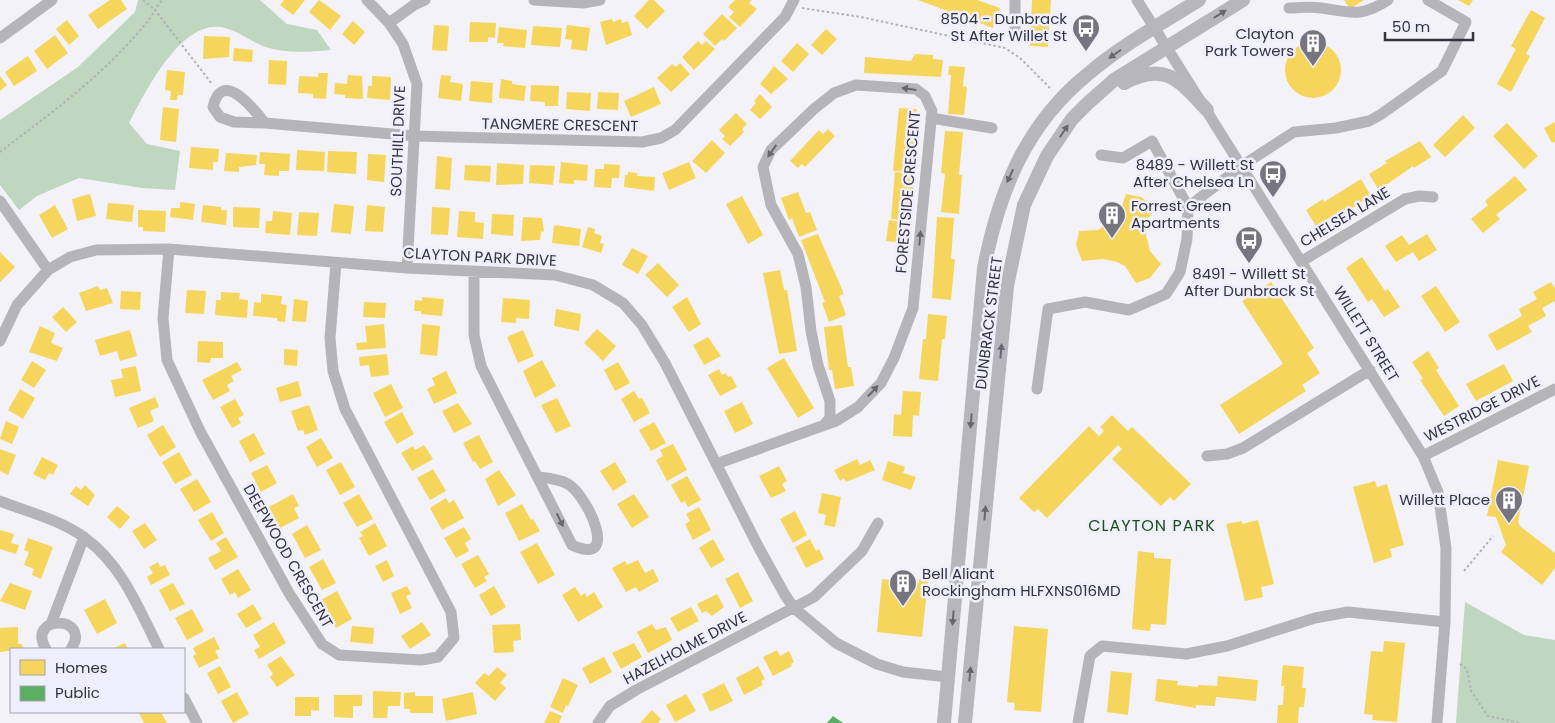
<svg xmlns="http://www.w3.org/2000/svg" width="1555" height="723" font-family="Poppins,sans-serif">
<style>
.forest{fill:#bfd6bf}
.homes{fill:#f6d55c}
.public{fill:#5aae61}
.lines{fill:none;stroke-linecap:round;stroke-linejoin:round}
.path{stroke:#b2b1b7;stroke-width:2;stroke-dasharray:2.5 2.5;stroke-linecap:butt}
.minor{stroke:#b4b4b9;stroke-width:11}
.major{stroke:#b6b6bc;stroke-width:14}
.oneway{fill:#676770}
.oneway2{fill:#67666f}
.labels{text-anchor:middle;stroke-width:5;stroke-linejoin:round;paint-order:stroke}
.poi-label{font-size:15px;fill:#33323e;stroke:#efeefc;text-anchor:end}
.street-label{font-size:15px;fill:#33323e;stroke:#efeefc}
.neighbourhood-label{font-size:16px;letter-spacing:1px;fill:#1f501a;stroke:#efeefc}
</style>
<rect width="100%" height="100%" fill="#f2f2f8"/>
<path class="forest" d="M138 0H260L287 24 317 30 331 50C308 52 285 54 263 46 250 41 238 31 225 28 182 16 145 93 129 123L147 144 180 151 175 190 142 188 79 178 37 196 19 210 0 185V120L78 67 135 12Z
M1465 602 1524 635 1555 640V723H1456Z"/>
<path class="homes" d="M110 0H121L127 9 98 29 88 15Z
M284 0H305L293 15 280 5Z
M319 0 341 16 330 30 309 12Z
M649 0H654L665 11 647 29 634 16Z
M735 0H752L749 3 757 9 740 27 729 17 734 12 728 7Z
M918 0H977L1000 8 993 28Z
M1032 0H1051L1048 47 1030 46Z
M1344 0H1364L1350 9Z
M1458 0H1473L1469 6Z
M1531 10 1545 18 1526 54 1530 56 1511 92 1497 84 1516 49 1511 46Z
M722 14 737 28 724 41 722 39 715 46 703 34Z
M612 19 613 22 621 19 622 23 628 21 632 35 606 45 600 22Z
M67 20 79 36 69 45 56 29Z
M353 21 365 32 354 45 342 34Z
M470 22 496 23 495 38 488 37V42H469Z
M434 25 449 26 447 51 432 50Z
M567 25 590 28 587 51 571 49 572 40 565 39Z
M533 26 562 28 560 47 531 45Z
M499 27 527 30 525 48 503 46 504 43H497Z
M826 29 837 39 822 55 811 45Z
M55 35 68 53 47 69 34 51Z
M204 36 230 37 229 57 203 59Z
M698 41 702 45 706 41 715 49 694 70 682 57Z
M1285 70a28 28 0 1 1 56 0a28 28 0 1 1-56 0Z
M797 43 809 54 793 72 781 61Z
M234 48 253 50 252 62 233 61Z
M915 54 933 55V59L943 60 941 77 864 73 865 57 911 61Z
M28 56 37 71 14 86 5 72Z
M269 60 287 61 286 85 268 84Z
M680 63 690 74 671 92 657 78 672 64 676 67Z
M774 66 788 79 771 94 760 84Z
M949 66 965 67 963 86 967 87 964 115 948 114 951 75H948Z
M167 70 185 72 183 95H178L177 100H170L171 91 165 90Z
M318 73H328L326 99 313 98V94L298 93 299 76 318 77Z
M348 75 362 76 363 99 345 98V95L334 94 335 83 347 84Z
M441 75 451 76 450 82 463 84 461 101 438 98Z
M0 76 7 85 0 91Z
M372 76 391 77 390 100 367 98 368 86H372Z
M501 79 512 81V84L526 86 524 101 499 98Z
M471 81 493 83 492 103 469 101Z
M531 85 559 86 558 106H545V102L530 101Z
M654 87 661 104 631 117 624 101Z
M567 92 591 93 590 111 566 109Z
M598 92 619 93 618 110 597 109Z
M760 94 772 107 760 119 750 110 756 103 754 101Z
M163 107 179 109 176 142 160 140Z
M899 108 917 109 911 172 893 171Z
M736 113 747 124 742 129 744 132 730 146 722 139 725 136 719 130Z
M1463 115 1475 128 1445 157 1433 145Z
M1555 122V142L1552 143 1544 128Z
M1507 123 1538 156 1524 169 1493 136Z
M828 129 835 136 805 167 802 164 798 168 790 161 819 130 823 134Z
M945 131 963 132 959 175H962L959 214 941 212 945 174 941 173Z
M712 140 725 153 706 173 692 161Z
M1420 141 1431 157 1414 168 1413 166 1379 190 1369 174 1387 163 1385 161Z
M191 147 219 149 218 162H213V170L189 168Z
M297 150 325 152 324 171 296 170Z
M328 151 357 152 356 174 327 172Z
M260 152 290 154 289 171H279V176L264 175 265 164H259Z
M226 153 257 155 256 165 239 167V172L224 171Z
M368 154 386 155 384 182 367 180Z
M437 156 452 158 450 190 435 189Z
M561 162 588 165 587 181 574 180V184L559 183Z
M689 162 696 178 669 190 662 173Z
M497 163 524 165 523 184 496 185Z
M604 164 620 165 619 178H612L611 188 594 187 595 169H604Z
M465 165 491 166 490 182 464 180Z
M530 165 555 166 553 185 529 183Z
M628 172 638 173 637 176 655 177 654 191 624 187 625 175H628Z
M895 172 914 174 911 220 891 219Z
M1515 176 1527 190 1496 215 1500 219 1483 233 1471 219 1488 205 1485 201Z
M1361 179 1371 196 1335 219 1333 216 1316 226 1306 210 1323 199 1324 202Z
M798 192 806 213 810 212 817 230 799 237 792 218 789 220 781 198Z
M90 194 96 216 77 221 72 199Z
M1126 194 1141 197 1156 208 1148 219 1146 235 1150 251 1161 264 1150 278 1136 283 1125 266 1117 262 1103 259 1082 261 1076 245 1079 231 1098 230 1113 220 1120 212Z
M742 196 763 235 748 244 726 204Z
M180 202 195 204 193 220 170 217 171 208H180Z
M108 203 134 205 132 222 106 219Z
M334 204 354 206 351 234 331 232Z
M55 205 68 229 52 238 39 215Z
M203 205 221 207V210H227L226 225 201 222Z
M367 205 385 207 383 232 365 231Z
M233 207 260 208 259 228 233 227Z
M432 207 450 208 448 235 431 234Z
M138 210 166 211 165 232 143 231V227H138Z
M273 211 292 213 290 235 265 233 266 221H272Z
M459 211 475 212V222L484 223 483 239 457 237Z
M299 212 319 213 317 236 297 235Z
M492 214 514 215 513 236 491 234Z
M523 217 542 218 544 232 541 231 540 240 521 241Z
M937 217 954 218 951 259H955L951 300 932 298Z
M889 220 908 223 906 243 886 241Z
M554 225 581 229 579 246 552 243Z
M588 227 595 229 594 233 602 236 600 243 604 244 601 253 582 247Z
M818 234 844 294 839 296 846 315 829 322 822 303 825 302 801 240Z
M1427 234 1437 250 1419 261 1413 252 1396 262 1385 246 1402 235 1409 245Z
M632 248 648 256 638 274 622 265Z
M0 252 15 267 0 282Z
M1362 257 1385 291 1388 289 1400 307 1384 317 1372 299 1368 302 1346 268Z
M658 263 679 285 667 297 645 275Z
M780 270 784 290H787L797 351 779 354 763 273Z
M1271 282 1314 348 1307 353 1320 373 1302 385 1306 391 1239 434 1220 405 1283 364 1242 301Z
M1551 282 1555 288V301L1542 308 1546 316 1528 326 1532 332 1497 351 1488 335 1522 316 1519 309 1537 299 1533 292Z
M98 286 100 290 107 288 113 303 86 311 79 293Z
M1436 286 1460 322 1445 332 1421 296Z
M187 290 206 291 204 314 185 313Z
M121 291 141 292 140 310 120 309Z
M221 292 240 293 239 299 248 300 247 318 215 315 216 300H221Z
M261 294 282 296 281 304 287 305 285 322 277 321V318L253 316 254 302 261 303Z
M422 297 444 299 442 316 421 314V311H414L415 300 422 301Z
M687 297 701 324 689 332 672 307Z
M503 298 530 300 529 319 516 318V323L501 322Z
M294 299 308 301 306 322 292 321Z
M364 302 386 303 385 318 363 317Z
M63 307 77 322 66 332 52 317Z
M556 309 581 314 579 331 554 326Z
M928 314 947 316 945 339H942L938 381 919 379 923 339H926Z
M384 324 386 348 357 350 356 343 367 342 365 326Z
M422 324 440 326 437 356 420 354Z
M842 325 848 367H851L854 386 835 389 832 370H829L824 327Z
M40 326 55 333 51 343 63 348 57 361 29 352Z
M597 329 616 346 603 361 584 343Z
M130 330 137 356 120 361 117 351 100 356 95 340Z
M523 330 534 356 518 363 507 337Z
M708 337 721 356 704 365 693 345Z
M198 341 223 342V358H211L210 363 197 362Z
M284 349 298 350 297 366 284 365Z
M1428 351 1439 368 1436 370 1459 406 1444 416 1420 380 1423 379 1412 362Z
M387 354 389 375 371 377 369 365 360 366 359 357Z
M784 358 814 408 798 418 767 368Z
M542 360 556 386 535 398 523 371Z
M32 361 46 370 34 388 21 380Z
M237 362 242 370 231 376 234 381 227 385 230 391 213 400 202 380Z
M618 362 630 383 615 391 604 370Z
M1504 364 1513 381 1476 401 1466 384Z
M136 366 141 391 115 397 111 380 123 378 121 369Z
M719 369 722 375 726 373 728 377 731 376 737 387 720 396 708 375Z
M446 371 457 393 434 404 427 389 435 385 432 378Z
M298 381 302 396 280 402 276 388Z
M391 384 403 408 385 417 373 393Z
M20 389 35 398 23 419 8 410Z
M634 391 639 399 642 398 650 413 634 422 621 399Z
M903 391 921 392 919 416 913 415 912 437 893 436 894 414 901 415Z
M155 397 159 407 150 411 154 421 138 428 129 408Z
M557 398 571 426 556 433 541 405Z
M235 399 244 415 238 418 241 423 232 428 220 407Z
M742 402 753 424 735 433 724 411Z
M458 403 472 424 454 433 442 411Z
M309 405 318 430 305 435 303 430 298 431 291 411Z
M402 412 414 434 397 444 384 422Z
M1112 415 1128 431 1132 427 1191 484 1174 501 1170 497 1161 506 1112 459 1122 449 1118 445 1047 518 1038 509 1034 512 1019 498 1089 426 1099 436 1104 431 1100 427Z
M6 421 19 427 12 444 0 439Z
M654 422 666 443 651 451 639 430Z
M163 425 176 447 160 457 147 435Z
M254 433 265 454 250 462 239 441Z
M479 435 493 462 480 469 475 461 473 462 463 443Z
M321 438 333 458 317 467 306 447Z
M673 444 687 470 667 481 656 460 663 456 660 450Z
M424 445 433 459 412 471 401 453 413 446 415 450Z
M0 449 16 455 8 475 0 471Z
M179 452 192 475 175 484 162 462Z
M42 457 58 465 53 475 49 473 45 480 33 474Z
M857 459 860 465 870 460 875 470 846 482 844 478 840 481 834 470Z
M1498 460 1529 466 1518 522 1521 527 1555 553V568L1542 585 1501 552 1506 545 1496 517 1487 516Z
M888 461 905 467 903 473 916 477 911 490 882 480Z
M341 462 355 487 340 495 326 470Z
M615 462 627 482 613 491 600 471Z
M267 465 277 483 261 492 251 473Z
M779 466 787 481 782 484 786 491 771 498 759 476Z
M433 469 446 491 430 500 417 478Z
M499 470 516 495 498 506 485 479Z
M687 476 701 500 688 507 685 501 681 503 671 485Z
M197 479 211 502 194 512 180 489Z
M1375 481 1377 487 1387 484 1404 545 1390 549 1392 557 1374 563 1353 487Z
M85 485 95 495 88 506 70 494 76 486 81 490Z
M822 493 841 497 835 527 824 525 826 515 818 513Z
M293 494 299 506 294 508 299 518 280 528 269 507Z
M359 494 373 519 357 527 343 503Z
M634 494 649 517 632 528 617 504Z
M446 498 449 503 454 500 464 518 442 530 430 508Z
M522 504 531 520 533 519 540 531 519 541 505 513Z
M117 506 130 517 120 529 107 517Z
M699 507 711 530 693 540 685 524 690 521 686 514Z
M795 511 807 535 793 543 780 519Z
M212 512 224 533 211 541 198 520Z
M1258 520 1274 584 1261 587 1263 597 1245 601 1226 524 1242 521V524Z
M145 523 157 540 144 549 132 531Z
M375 523 387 546 369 556 359 538 363 536 360 532Z
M307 525 321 550 305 558 292 534Z
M464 527 471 539 465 543 469 551 456 558 444 538Z
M0 530 14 534 11 543 19 545 16 554 0 549Z
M226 537 238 557 215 570 208 558 221 551 216 543Z
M28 538 53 547 41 579 32 575 34 569 24 565 29 552 24 550Z
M713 539 725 560 711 568 699 548Z
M810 539 816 551 819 549 824 559 806 568 795 547Z
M537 543 555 575 538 584 520 552Z
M1138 551 1154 553V558L1171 559 1166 625 1151 624 1150 631 1132 629Z
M478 555 489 574 484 577 487 581 475 588 461 564Z
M323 559 336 583 322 590 309 567Z
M387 560 394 576 383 582 375 566Z
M638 560 645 573 653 569 659 581 639 592 636 587 626 592 612 568 625 561 627 565Z
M158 562 160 567 165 565 170 575 151 585 147 577 153 573 149 567Z
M238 569 251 590 238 598 235 592 230 595 221 579Z
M738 572 753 601 740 608 725 579Z
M882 579 919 583V579L928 580 922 637 877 632Z
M10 583 32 591 25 610 0 601Z
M173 583 185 604 170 611 159 590Z
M407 586 411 594 406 596 412 608 400 614 391 593Z
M494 586 506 607 491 616 479 595Z
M575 587 581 596 585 593 587 597 594 592 603 607 578 622 562 595Z
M337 591 352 619 336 628 321 600Z
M717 594 724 607 712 616 706 611 702 613 697 604Z
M105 599 117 623 97 634 84 610Z
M253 604 262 619 246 628 237 614Z
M691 607 699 621 678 632 670 618Z
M192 609 204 631 187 640 175 618Z
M274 622 286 643 259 659 254 650 260 647 253 635Z
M422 622 431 635 410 649 401 636Z
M520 624 521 640 513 641 514 652 494 653 492 625Z
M652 624 656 630 666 627 672 640 648 653 637 632Z
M352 626 374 628 373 644 350 642Z
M1014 626 1048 629 1041 712 1014 710 1015 703 1007 702Z
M18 627V644H22L23 649 0 652V628Z
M214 637 220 649 215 651 219 658 199 668 193 656 196 654 193 648Z
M1384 641 1405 643 1397 722 1372 720 1373 715 1364 714 1371 651 1383 652Z
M125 643 128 649H112Z
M634 643 642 657 621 669 612 653Z
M777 650 780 656 789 651 794 662 791 664 792 666 773 676 763 657Z
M281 656 295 675 277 687 270 677 273 674 267 665Z
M604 657 612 672 590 684 582 668Z
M1283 665 1304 667 1302 688H1306L1304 707H1299L1298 723H1277L1278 705H1283L1284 686H1281Z
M220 666 231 687 218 694 207 673Z
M758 666 765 679 761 681 763 685 744 695 736 678Z
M497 667 507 675 500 683 506 688 495 701 475 683 484 673 489 676Z
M1111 671 1132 673 1128 715 1107 712Z
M1218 676 1258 680 1256 701 1216 697 1215 706 1196 705V708L1155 701 1157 679 1178 681 1177 685 1198 687V685L1217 686Z
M563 678 578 685 568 706 566 705 563 713 550 707Z
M724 683 733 701 710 712 702 694Z
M373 691 401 692 400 706H388L387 718H373Z
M237 692 249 714 233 723 221 701Z
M415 692V696H433V713H410V709H404V693Z
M473 692 477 714 446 721 442 699Z
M686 694 696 711 675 722 666 705Z
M334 695H362V706H353V718L334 717Z
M295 697H319V711L311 710V716H295Z
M652 710 661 719 658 723H640Z
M550 711 562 716 559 723H544Z
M142 712H161L167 723H144L139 713Z"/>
<path class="public" d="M833 716 843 723H827Z"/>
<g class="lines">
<path class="path" d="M143 0 155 10 212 84
M802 8 861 17 1005 48 1020 58 1052 90
M0 152C50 114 102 76 142 28 150 20 155 9 162 0
M1464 571 1493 536
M1460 664 1467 669 1471 691 1488 716 1520 723"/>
<path class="minor" d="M367 0 389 23 403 44 417 84 407 268
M534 0 583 3 600 0
M1137 0 1423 456 1438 492 1446 548 1445 622 1437 723
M1289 8C1300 8 1311 6 1321 8 1350 12 1361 18 1388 0
M389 23 414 5 425 0
M1015 33V0
M0 38 52 0
M931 118 992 128
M265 123C253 108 222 68 213 107L220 117 234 122 265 123 415 136 642 142 661 138 675 130 785 17 794 0
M0 201 48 270
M1188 207 1243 165 1294 132 1336 128 1369 121 1380 115 1442 71 1466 22 1428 0
M169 249 163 318 167 360 200 431 289 593 322 644 339 655 421 660 438 657 454 638 451 612 345 409 333 371 330 338 336 263
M1302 261 1405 199 1419 196 1433 197
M474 272V335L481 366 572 545C621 568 588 496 568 484 559 479 548 478 538 477
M0 341 17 305 48 270 70 257 96 250 169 249 407 268 555 275 593 285 623 303 642 325 665 363 759 548 785 595 794 608 836 643 877 664 903 672 948 677
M1037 389 1048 309 1085 302 1129 310 1166 294 1180 272 1187 239 1188 207 1152 141 1123 158 1101 155
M1207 456 1227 454 1243 448 1370 370
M1423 456 1555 389
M716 464 836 421 858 407 881 383 894 358 913 308 932 111 925 96 916 89 856 85 834 93 814 109 771 150 763 167 771 205 798 254 806 287 811 331 818 365 830 401V418L823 426
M0 501C28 512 61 520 85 538 122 565 139 609 159 649
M51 624 84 537
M46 649C25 614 93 615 71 649
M184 698 197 723
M598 723 610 706 636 690 814 597 862 551 878 523
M1078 723 1090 656 1102 646 1186 654 1227 646 1315 618 1348 612 1445 622"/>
<path class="major" d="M1124 83C1165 61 1179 80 1207 110
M944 723 984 268C999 191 1026 124 1088 74 1122 45 1162 23 1199 0
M965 723 1007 286 1024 205 1047 156 1072 119 1088 103 1114 80 1243 0"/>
</g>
<defs><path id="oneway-solid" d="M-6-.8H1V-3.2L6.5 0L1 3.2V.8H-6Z" transform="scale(1.25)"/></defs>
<g class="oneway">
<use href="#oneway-solid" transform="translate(1220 14) rotate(-32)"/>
<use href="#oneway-solid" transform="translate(1115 54) rotate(145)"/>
<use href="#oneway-solid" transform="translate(1064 131) rotate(-56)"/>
<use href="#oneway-solid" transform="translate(1010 176) rotate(115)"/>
<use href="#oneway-solid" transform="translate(1001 351) rotate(-85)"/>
<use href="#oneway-solid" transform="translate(971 421) rotate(95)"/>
<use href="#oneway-solid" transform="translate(985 513) rotate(-85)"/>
<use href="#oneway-solid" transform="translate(953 618) rotate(95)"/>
<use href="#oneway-solid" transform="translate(970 674) rotate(-85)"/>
</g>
<g class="oneway2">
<use href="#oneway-solid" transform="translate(909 89) rotate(-172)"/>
<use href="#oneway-solid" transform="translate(772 151) rotate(125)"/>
<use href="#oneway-solid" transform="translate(920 238) rotate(-85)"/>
<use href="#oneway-solid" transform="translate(873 391) rotate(-47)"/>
<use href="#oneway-solid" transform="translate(560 520) rotate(64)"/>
</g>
<defs>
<g id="bus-pin" transform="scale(1.4375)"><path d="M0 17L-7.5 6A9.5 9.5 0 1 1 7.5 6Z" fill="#76757f" stroke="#efeefc"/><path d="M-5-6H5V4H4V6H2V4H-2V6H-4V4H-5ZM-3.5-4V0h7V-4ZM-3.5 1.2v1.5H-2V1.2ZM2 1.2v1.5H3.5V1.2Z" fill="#fff"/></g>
<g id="building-pin" transform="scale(1.4375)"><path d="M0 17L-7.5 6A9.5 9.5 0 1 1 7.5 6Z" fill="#76757f" stroke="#efeefc"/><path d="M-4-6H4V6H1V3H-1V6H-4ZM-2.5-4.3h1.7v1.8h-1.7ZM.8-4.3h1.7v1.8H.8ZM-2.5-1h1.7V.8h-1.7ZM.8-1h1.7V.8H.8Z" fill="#fff"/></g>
</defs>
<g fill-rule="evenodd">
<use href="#bus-pin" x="1086" y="28"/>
<use href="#building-pin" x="1313" y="43"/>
<use href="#bus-pin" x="1273" y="174"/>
<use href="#building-pin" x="1112" y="215"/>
<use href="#bus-pin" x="1249" y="240"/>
<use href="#building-pin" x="1509" y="500"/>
<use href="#building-pin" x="903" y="583"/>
</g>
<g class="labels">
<g class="poi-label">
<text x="1067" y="24">8504 - Dunbrack<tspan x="1067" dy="17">St After Willet St</tspan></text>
<text x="1294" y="39">Clayton<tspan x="1294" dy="17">Park Towers</tspan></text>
<text x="1254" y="170">8489 - Willett St<tspan x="1254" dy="17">After Chelsea Ln</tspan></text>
<text x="1131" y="211" text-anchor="start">Forrest Green<tspan x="1131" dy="17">Apartments</tspan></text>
<text x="1249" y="279" text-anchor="middle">8491 - Willett St<tspan x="1249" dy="17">After Dunbrack St</tspan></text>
<text x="1490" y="505">Willett Place</text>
<text x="922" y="579" text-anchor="start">Bell Aliant<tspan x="922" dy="17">Rockingham HLFXNS016MD</tspan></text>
</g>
<g class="street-label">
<text transform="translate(560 125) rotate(1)" y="5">TANGMERE CRESCENT</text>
<text transform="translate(398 141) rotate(-88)" y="5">SOUTHILL DRIVE</text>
<text transform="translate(908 192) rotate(-85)" y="5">FORESTSIDE CRESCENT</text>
<text transform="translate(1345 217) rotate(-31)" y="5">CHELSEA LANE</text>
<text transform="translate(480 257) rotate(3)" y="5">CLAYTON PARK DRIVE</text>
<text transform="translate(989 323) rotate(-83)" y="5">DUNBRACK STREET</text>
<text transform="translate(1366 334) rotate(58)" y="5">WILLETT STREET</text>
<text transform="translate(1482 409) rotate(-27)" y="5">WESTRIDGE DRIVE</text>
<text transform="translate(288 556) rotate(60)" y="5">DEEPWOOD CRESCENT</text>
<text transform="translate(685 648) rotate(-28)" y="5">HAZELHOLME DRIVE</text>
</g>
<g class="neighbourhood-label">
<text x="1152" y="531">CLAYTON PARK</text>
</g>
</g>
<rect x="10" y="648" width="175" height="65" fill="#efeefc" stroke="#a4a3b0"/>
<rect x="20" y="660" width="25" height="15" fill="#f6d55c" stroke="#a4a3b0"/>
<text x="55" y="673" font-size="15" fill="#33323e">Homes</text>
<rect x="20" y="686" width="25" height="15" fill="#5aae61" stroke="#a4a3b0"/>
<text x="55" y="698" font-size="15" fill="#33323e">Public</text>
<path d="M1385 32v8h88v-8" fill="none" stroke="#33323e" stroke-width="2.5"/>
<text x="1392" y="32" font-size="15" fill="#33323e" stroke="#efeefc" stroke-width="4" paint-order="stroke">50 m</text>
</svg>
